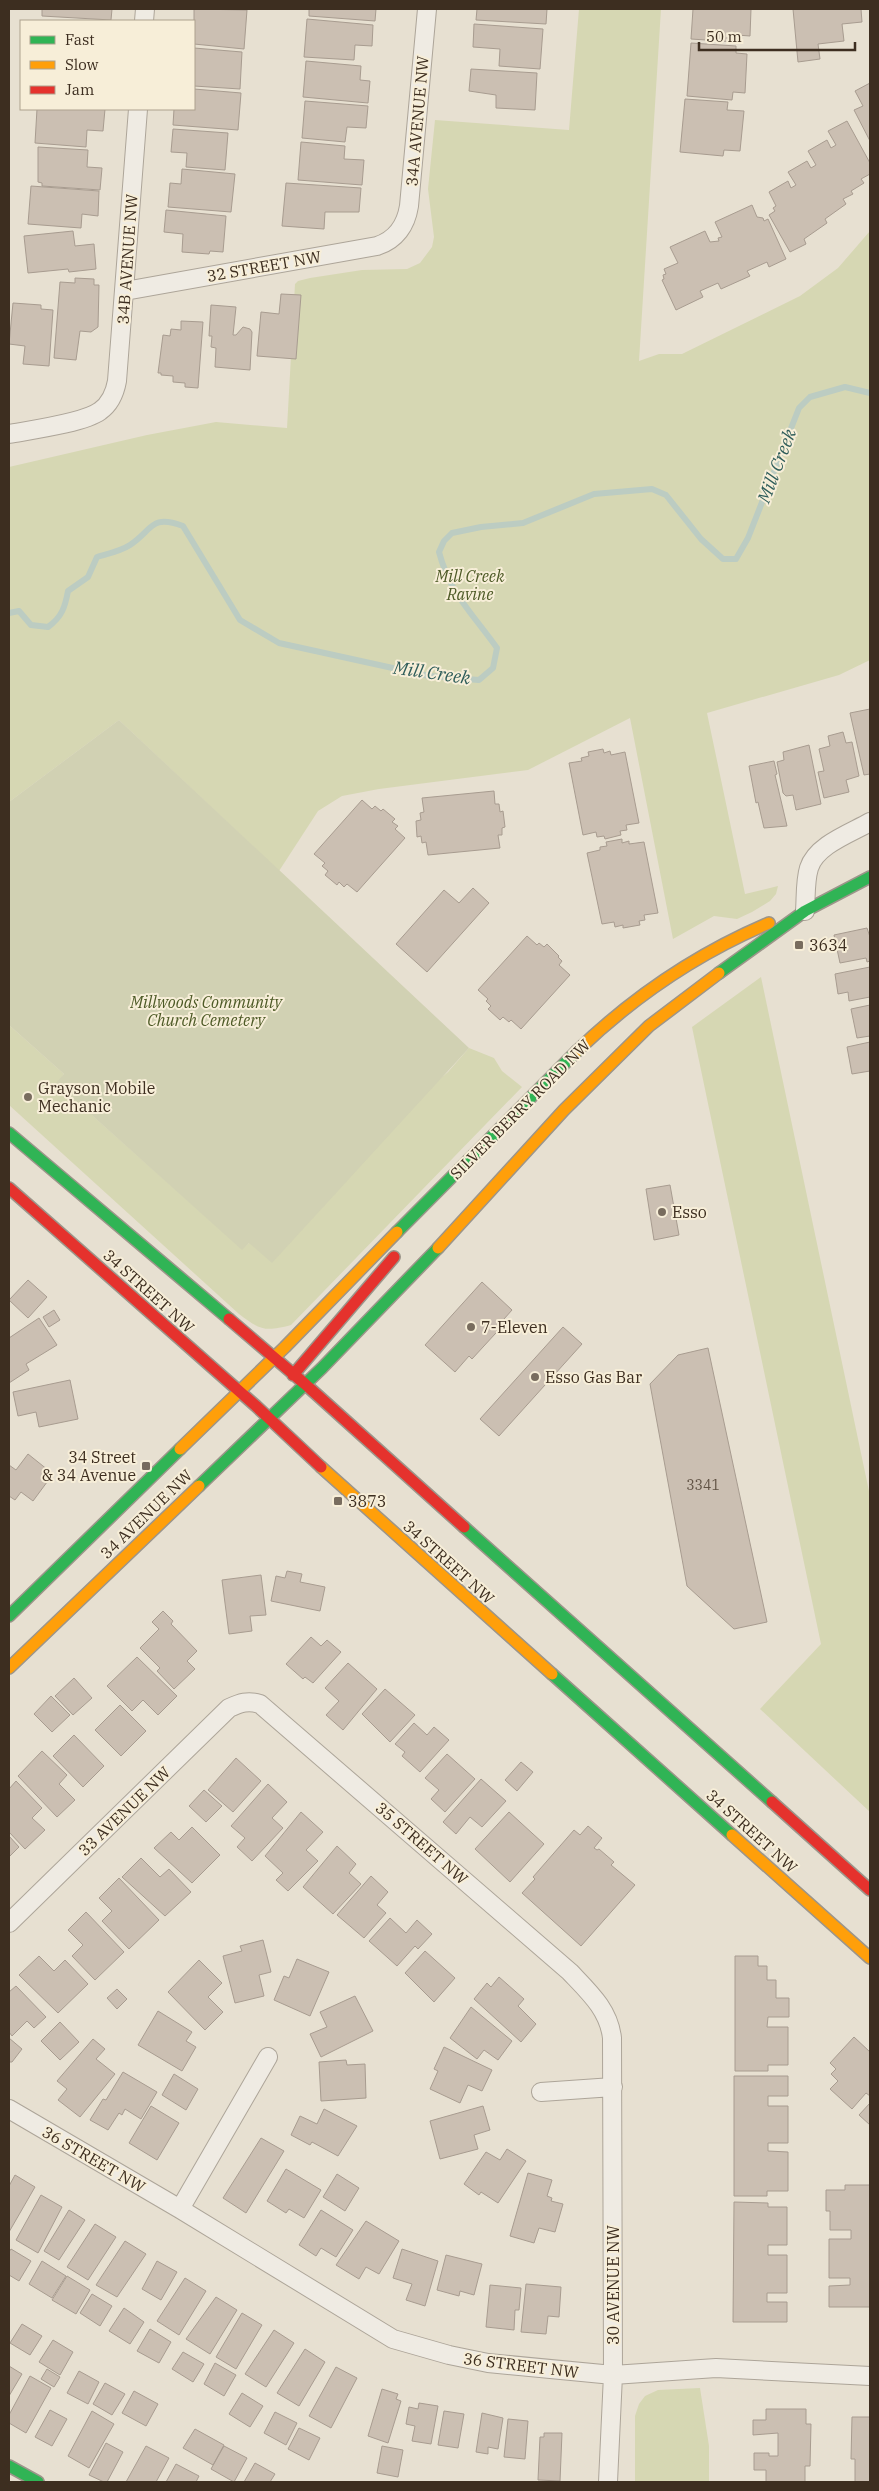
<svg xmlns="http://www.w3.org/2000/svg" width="879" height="2491" font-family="'IBM Plex Serif',serif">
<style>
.green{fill:#d6d7b3}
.cemetery{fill:#d1d1b3}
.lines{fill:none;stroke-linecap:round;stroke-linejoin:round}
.stream{stroke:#bcccc2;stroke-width:6}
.building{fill:#cbbfb2;stroke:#a89c90}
.street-casing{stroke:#ada599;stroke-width:20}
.fast-casing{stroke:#9c958a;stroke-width:14}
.slow-casing{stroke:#9c958a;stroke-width:14}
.jam-casing{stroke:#9c958a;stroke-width:14}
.street{stroke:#efebe3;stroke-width:18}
.fast{stroke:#30b455;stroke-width:11}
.slow{stroke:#ff9f0a;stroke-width:11}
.jam{stroke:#e5322d;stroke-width:11}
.poi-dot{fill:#786c5e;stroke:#f7eed8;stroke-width:2}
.labels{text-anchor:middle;stroke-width:4;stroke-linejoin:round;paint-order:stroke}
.number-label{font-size:14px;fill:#605244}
.street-label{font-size:16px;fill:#3d2e20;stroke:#f7eed8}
.park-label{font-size:16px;font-style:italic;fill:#4d5a26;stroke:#f7eed8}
.poi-label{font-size:16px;fill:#3d2e20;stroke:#f7eed8;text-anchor:start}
.water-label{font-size:18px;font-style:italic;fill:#2f5d5a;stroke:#f7eed8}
</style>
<rect width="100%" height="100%" fill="#e7e0d1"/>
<path class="green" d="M579 9H661L639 361 659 354H682L800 296 838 268 870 231V660L839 675 707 713 745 894 778 886 776 894 770 901 752 912 737 919 714 916 673 939 630 718 528 770 379 789 342 796 318 811 279 871 119 720 9 802V467L147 435 216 422 287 428 295 284 298 281 310 278 362 270 407 269 420 263 432 247 434 237 428 189 435 120 569 130Z
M761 977 870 1496V1812L760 1709 821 1644 692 1027Z
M9 1025 64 1074 57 1084 242 1249 448 1072 469 1048 494 1058 502 1071 522 1087 291 1325C265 1332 260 1330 239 1314L9 1105Z
M700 2388 709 2446V2482H635V2416L639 2404 645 2396 658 2390Z"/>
<path class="cemetery" d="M119 720 469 1048 272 1263 249 1243 242 1250 56 1083 64 1074 9 1025V802Z"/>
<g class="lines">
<path class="stream" d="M9 613 19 611 31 625 48 627C62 617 65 607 68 591L88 577 97 557C107 554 121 551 130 545 153 530 150 514 183 526L240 620 279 643 429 676 479 680 493 668 497 648C473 614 450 594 439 552L444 541 452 533 481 527 523 523 594 494 652 489 666 495 701 539 723 559H736L748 538 799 408 810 397 845 387 870 393"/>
</g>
<path class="building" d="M42 9H112L111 20 42 16Z
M194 9 247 10 244 49 194 44Z
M309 9H376L375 21 309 16Z
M477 9H547L546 24 476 20Z
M693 9H751L750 36 737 35 736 42 691 39Z
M793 9H861L862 22 842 24 844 41 818 44 820 59 798 62Z
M307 19 373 25 372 46 355 45 354 60 304 57Z
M474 24 543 29 540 69 499 66 500 49 473 47Z
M691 43 736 46V53L747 54 745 93 733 92 732 100 687 96Z
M194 48 242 52 240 89 194 86Z
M306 61 361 66 360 80 370 81 368 103 303 97Z
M471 69 537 73 535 110 496 108V95L469 91Z
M870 83V141L854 110 863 106 855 91Z
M194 89 241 93 238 130 173 125 174 109H194Z
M685 99 728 102 727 110 744 111 740 151 724 150 723 156 680 152Z
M305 101 368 106 366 128 347 127 345 142 302 138Z
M37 109H105L103 131 87 130 86 147 35 143Z
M847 121 870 163V174L861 179 864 183 851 191 853 194 843 199 846 204 825 219 827 223 804 239 806 244 790 252 769 215 775 211 773 208 776 206 769 192 788 181 791 188 796 185 788 172 807 161 811 168 816 165 808 151 827 140 831 148 836 145 828 131Z
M173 129 228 133 225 170 186 167 187 153 171 152Z
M301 142 345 146 344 159 364 160 362 185 298 180Z
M38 147 88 150 87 167 102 168 100 190 42 186V183L38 182Z
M182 169 235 174 231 212 168 207 170 183 181 184Z
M286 183 361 188 359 212H325L324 229 282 226Z
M31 186 99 191 98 216 82 214 81 228 28 224Z
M752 205 757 217 763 218 764 221 768 219 786 259 769 267 767 262 747 271 750 276 721 289 718 283 700 291 703 297 676 310 662 280 664 279 663 275 666 274 664 269 678 263 670 247 705 231 710 242 719 241 718 238 722 237 715 222Z
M166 210 226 216 223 252 210 251 209 254 182 252 183 234 164 232Z
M73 231 75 246 94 244 96 269 69 272 68 269 28 273 24 236Z
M75 278 94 279V285H99L98 327 91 332 80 331 76 360 54 358 60 282 75 283Z
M281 294 301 295 296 359 257 356 261 312 279 314Z
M13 303 41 305V309L53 310 49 366 23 364 25 346 9 344Z
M211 305 236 307 233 335H236L243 327 250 329 252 332 250 370 215 367 216 348 211 347 212 336H209Z
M181 321 203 322 198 388 185 387V383L173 382V376L161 375V373H158L163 335 170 336 171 329 181 330Z
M870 709V774L864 775 850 713Z
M843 732 846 743 852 742 859 776 846 780 849 792 824 798 818 772 824 771 819 749 830 746 828 736Z
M809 745 821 804 796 810 793 795 786 796 783 793 777 762 784 760 783 752Z
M603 749 604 753 610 751 611 755 625 752 639 823 626 825 627 830 620 831 621 835 605 839 604 836 597 837 596 832 583 835 569 763 582 761 581 758 589 756 588 752Z
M774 761 777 774 775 775 787 826 764 828 758 802 756 803 749 766Z
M494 791 495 804H499L500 812 503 811 505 827 502 828V835H498L500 848 428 855 426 842 422 843 421 836 417 837 416 821 421 820 420 813 424 812 422 798Z
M362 800 372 809 375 806 381 811 383 809 395 819 392 822 398 826 395 829 405 838 357 892 347 884 344 887 339 882 337 885 325 875 328 871 322 866 325 863 314 854Z
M622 839V843L629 841V844L644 842 658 913 644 915 645 920 639 921 640 925 623 928V925L615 927 614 922 602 924 587 853 600 850V847L607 846 606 842Z
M473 888 489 903 427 972 396 944 444 890 459 903Z
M867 928 870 937V961L867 962 866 958 840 963 834 935Z
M527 936 537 945 539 943 544 947 547 944 559 956 558 957 562 961 559 965 570 975 521 1029 511 1020 509 1022 503 1017 500 1020 488 1009 491 1006 486 1001 488 999 478 990Z
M870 967V997L849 1001 848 992 838 994 835 974Z
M870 1005V1036L857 1038 851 1009Z
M870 1042V1071L852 1074 847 1047Z
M670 1185 679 1235 654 1240 646 1189Z
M28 1280 47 1297 28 1318 9 1300Z
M482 1282 512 1310 504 1319 506 1322 495 1334 472 1359 469 1356 455 1372 425 1345Z
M54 1310 60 1320 49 1327 43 1317Z
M39 1318 57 1345 26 1364 29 1370 9 1383V1338Z
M563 1327 582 1344 499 1436 480 1419Z
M708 1348 767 1622 734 1629 687 1586 650 1384 678 1355Z
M70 1380 78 1419 39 1427 36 1412 18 1416 13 1392Z
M28 1454 53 1474 33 1501 21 1492 15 1500 9 1496V1465L16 1470Z
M287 1571 302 1574 300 1582 325 1587 320 1611 271 1601 276 1576 285 1578Z
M261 1575 266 1615 250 1616 252 1631 229 1634 222 1580Z
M163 1611 173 1621 171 1624 197 1651 187 1661 195 1669 174 1689 157 1671 160 1668 140 1648 159 1629 152 1622Z
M311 1637 321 1646 327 1640 341 1652 313 1683 305 1677 303 1679 286 1664Z
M137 1657 177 1696 158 1715 143 1700 132 1711 107 1686Z
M348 1663 377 1689 343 1730 326 1715 339 1701 325 1688Z
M74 1678 92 1698 73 1715 55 1696Z
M385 1689 415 1715 390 1742 362 1714Z
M51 1696 70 1715 52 1732 34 1714Z
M120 1705 146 1731 121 1756 95 1730Z
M414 1723 427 1735 434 1727 449 1740 420 1772 402 1756 405 1752 395 1744Z
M74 1735 104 1766 83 1787 53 1756Z
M42 1751 67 1775 59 1784 75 1800 57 1817 18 1776Z
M447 1754 475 1779 445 1812 431 1799 439 1790 425 1778Z
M236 1758 261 1781 233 1812 208 1790Z
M521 1762 533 1772 517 1791 505 1780Z
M481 1779 506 1801 482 1827 470 1817 456 1834 443 1822Z
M16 1781 42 1808 32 1818 45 1830 25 1849 9 1832V1789Z
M268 1784 287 1802 272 1818 283 1828 252 1861 237 1847 245 1838 231 1826Z
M204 1790 222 1806 206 1822 189 1806Z
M301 1812 323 1832 306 1850 318 1861 288 1891 276 1880 283 1873 265 1856Z
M509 1812 544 1844 510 1882 475 1849Z
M588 1826 602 1838 594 1848 597 1850 599 1849 614 1862 611 1865 635 1885 581 1946 522 1893 535 1879 533 1877 574 1830 580 1835Z
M192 1827 220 1855 192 1883 154 1848 171 1832 179 1840Z
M9 1836 19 1847 9 1857Z
M337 1846 356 1864 349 1873 361 1884 333 1914 303 1887Z
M141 1858 160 1877 169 1869 191 1892 165 1916 122 1877Z
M371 1876 388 1892 377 1905 386 1913 364 1938 337 1915Z
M119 1878 159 1920 129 1949 102 1921 112 1911 99 1898Z
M86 1912 124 1952 95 1980 72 1956 83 1945 68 1930Z
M390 1918 406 1933 417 1920 432 1934 418 1949 415 1946 397 1966 369 1941Z
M263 1940 271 1972 259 1975 264 1996 235 2003 223 1956 242 1951 240 1946Z
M425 1951 455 1978 434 2002 405 1973Z
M39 1956 54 1971 65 1960 88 1984 58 2013 19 1975Z
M735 1956H758V1966H767V1980H776V1998H789V2017H768L767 2027H788V2065H768V2071H735Z
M297 1959 329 1972 310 2016 274 2000 284 1976 289 1978Z
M199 1960 222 1983 208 1997 223 2012 205 2030 168 1992Z
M499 1977 524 1999 518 2006 536 2024 521 2042 474 1999 487 1983 491 1987Z
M16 1986 46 2017 34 2028 27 2021 12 2036 9 2032V1992Z
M117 1989 127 1999 117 2009 107 1998Z
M355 1996 373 2031 321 2057 310 2034 327 2027 320 2012Z
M471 2007 512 2041 498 2060 484 2050 477 2059 450 2038Z
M158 2011 192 2032 186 2041 196 2047 182 2071 138 2045Z
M60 2022 79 2042 60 2060 41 2041Z
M854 2037 870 2052V2096L866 2093 852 2109 830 2089 838 2081 831 2074 836 2069 830 2063Z
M9 2038 22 2049 12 2062H9Z
M93 2039 105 2049 96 2059 115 2074 80 2117 58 2100 67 2089 57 2081Z
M444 2047 492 2070 482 2091 468 2085 460 2103 430 2089 438 2071 434 2069Z
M346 2060 347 2065 365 2064 366 2098 321 2101 319 2062Z
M123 2072 157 2092 141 2119 125 2109 122 2115 119 2113 108 2130 90 2120 103 2099 106 2100Z
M174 2074 198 2089 186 2110 162 2095Z
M734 2076H788V2096H768V2106H788V2143H768V2151L788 2152V2191H767V2196H734Z
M870 2103V2125L859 2115Z
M151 2106 179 2123 157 2160 129 2143Z
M483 2106 490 2130 474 2135 478 2149 440 2159 430 2121Z
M324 2109 357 2126 338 2156 312 2142 310 2145 291 2135 300 2116 317 2124Z
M261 2138 284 2151 246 2213 223 2198Z
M507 2149 526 2161 498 2203 481 2192 479 2195 464 2184 486 2152 500 2160Z
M286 2169 321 2190 304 2218 289 2209 286 2213 267 2201Z
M528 2173 552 2180 547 2196 552 2198 551 2201 563 2204 555 2232 539 2228 534 2243 510 2236Z
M337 2174 359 2188 345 2211 323 2197Z
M15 2175 35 2187 9 2232V2186Z
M845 2185H870V2307H829V2286L850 2285V2278H829V2239H851V2230H830V2211H826V2190H845Z
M41 2195 62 2207 38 2253 16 2240Z
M734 2202 768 2203V2207H787V2245H768V2255H787V2293H767V2302H787V2322H733Z
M69 2210 85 2220 59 2260 44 2251Z
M321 2210 353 2230 336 2257 321 2248 316 2256 299 2245Z
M366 2221 399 2241 379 2274 366 2267 359 2279 336 2265Z
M95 2224 116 2237 88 2280 67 2267Z
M125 2241 146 2254 117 2297 96 2285Z
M11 2249 31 2261 19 2281 9 2275V2252Z
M402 2249 438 2261 425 2306 406 2300 412 2284 393 2278Z
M446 2255 482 2264 474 2295 460 2291 459 2296 437 2290Z
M42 2261 66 2276 52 2298 29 2284Z
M157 2261 177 2272 161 2300 142 2289Z
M67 2276 90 2290 76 2314 52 2300Z
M185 2278 206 2291 179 2335 157 2321Z
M526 2284 561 2287 559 2317 548 2316 546 2334 521 2332Z
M490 2285 521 2288 519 2310H515L514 2330 486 2327Z
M92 2294 112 2306 100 2326 80 2313Z
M216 2297 237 2310 210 2354 186 2339Z
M124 2308 144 2322 130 2344 109 2331Z
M242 2313 262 2325 236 2369 216 2357Z
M22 2324 42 2336 30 2355 10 2343Z
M150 2329 171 2342 159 2363 137 2351Z
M274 2330 294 2343 266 2387 245 2374Z
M53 2340 73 2352 60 2375 39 2362Z
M305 2349 325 2362 299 2406 277 2393Z
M183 2352 204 2364 193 2382 172 2369Z
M215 2363 236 2375 224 2396 204 2384Z
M9 2366 22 2374 9 2396Z
M336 2367 357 2378 331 2428 309 2416Z
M47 2369 60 2377 54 2387 41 2379Z
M79 2371 99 2382 88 2404 67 2393Z
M30 2376 51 2388 26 2433 9 2423V2415Z
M105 2383 125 2394 112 2415 93 2404Z
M382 2389 398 2394 396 2399 401 2401 388 2443 368 2436Z
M134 2391 158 2404 146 2426 122 2413Z
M242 2393 263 2406 250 2427 229 2414Z
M419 2403 438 2406 431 2444 412 2441 415 2426 406 2424 409 2407 418 2409Z
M766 2409H806V2424H811L810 2466H805V2482H766V2470H754V2453H769V2456H778V2433L753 2435V2420H766Z
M50 2410 67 2419 52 2446 35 2437Z
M92 2411 114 2424 89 2468 68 2456Z
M444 2411 464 2414 458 2448 438 2445Z
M275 2412 297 2423 286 2445 264 2433Z
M482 2413 503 2418 498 2449 488 2447V2454L476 2452Z
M852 2417H870V2482H855V2459H851Z
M508 2419 528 2421 525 2459 504 2457Z
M299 2428 320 2438 309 2460 288 2449Z
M195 2429 224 2445 213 2465 183 2448Z
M544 2433H562L560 2481 538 2480 540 2437H544Z
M106 2443 123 2452 107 2482H104L89 2475Z
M146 2446 169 2458 156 2482H126Z
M224 2446 247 2458 234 2482 211 2469Z
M382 2446 403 2450 398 2477 377 2473Z
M255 2463 275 2474 270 2482H244Z
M176 2464 199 2476 196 2482H166Z"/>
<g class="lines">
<g class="street-casing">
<path id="street" d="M144 21 145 9
M125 291 377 246C396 240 406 225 409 206L427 9
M9 434C31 430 84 423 100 411 110 404 115 392 117 381L138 109
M805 911C806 897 805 881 809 868 816 845 851 833 870 822
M9 1923 229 1708C240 1703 248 1700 260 1704L570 1972C589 1992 609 2010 612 2038L613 2375 608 2482
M541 2092 613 2087
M9 2109 180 2209 393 2339 449 2355 488 2363 613 2375 716 2368 870 2376
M180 2209 268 2057"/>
</g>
<g class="fast-casing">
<path id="fast" d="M719 973 805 911 870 877
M9 1133 229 1319
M397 1232 577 1051
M199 1486 322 1368 438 1248
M464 1527 772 1802
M9 1616 180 1449
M552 1674 732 1835
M9 2466 38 2482"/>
</g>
<g class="slow-casing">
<path id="slow" d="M577 1051C634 996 696 954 769 923
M438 1248 564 1110 649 1026 719 973
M180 1449 285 1347 397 1232
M321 1467 552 1674
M9 1668 199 1486
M732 1835 870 1958"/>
</g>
<g class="jam-casing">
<path id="jam" d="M9 1188 256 1406 321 1467
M229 1319 305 1384 464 1527
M293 1375 394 1257
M772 1802 870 1890"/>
</g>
<use href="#street" class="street"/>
<use href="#fast" class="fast"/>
<use href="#slow" class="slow"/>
<use href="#jam" class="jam"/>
</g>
<g class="poi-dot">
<rect x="794" y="940" width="10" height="10" rx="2.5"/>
<circle cx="28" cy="1097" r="5"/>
<circle cx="662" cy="1212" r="5"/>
<circle cx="471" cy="1327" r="5"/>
<circle cx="535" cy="1377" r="5"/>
<rect x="141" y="1461" width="10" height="10" rx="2.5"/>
<rect x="333" y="1496" width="10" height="10" rx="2.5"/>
</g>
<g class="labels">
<g class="number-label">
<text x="703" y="1490">3341</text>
</g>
<g class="street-label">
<text transform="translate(417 121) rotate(-85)" y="6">34A AVENUE NW</text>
<text transform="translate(127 259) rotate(-86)" y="6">34B AVENUE NW</text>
<text transform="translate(264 266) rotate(-10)" y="6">32 STREET NW</text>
<text transform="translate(520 1109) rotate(-45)" y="6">SILVER BERRY ROAD NW</text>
<text transform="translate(149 1291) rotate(42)" y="6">34 STREET NW</text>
<text transform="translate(146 1514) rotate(-44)" y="6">34 AVENUE NW</text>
<text transform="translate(449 1562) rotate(42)" y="6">34 STREET NW</text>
<text transform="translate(124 1811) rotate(-44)" y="6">33 AVENUE NW</text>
<text transform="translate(752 1831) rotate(42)" y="6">34 STREET NW</text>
<text transform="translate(422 1843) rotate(41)" y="6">35 STREET NW</text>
<text transform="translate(94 2159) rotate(30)" y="6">36 STREET NW</text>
<text transform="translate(613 2285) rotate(-90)" y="6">30 AVENUE NW</text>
<text transform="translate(521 2365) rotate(7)" y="6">36 STREET NW</text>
</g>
<g class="park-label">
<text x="470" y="582">Mill Creek<tspan x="470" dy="18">Ravine</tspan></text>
<text x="206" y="1008">Millwoods Community<tspan x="206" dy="18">Church Cemetery</tspan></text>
</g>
<g class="poi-label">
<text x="809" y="951">3634</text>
<text x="38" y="1094">Grayson Mobile<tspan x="38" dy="18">Mechanic</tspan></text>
<text x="672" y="1218">Esso</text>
<text x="481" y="1333">7-Eleven</text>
<text x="545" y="1383">Esso Gas Bar</text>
<text x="136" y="1463" text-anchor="end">34 Street<tspan x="136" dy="18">&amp; 34 Avenue</tspan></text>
<text x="348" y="1507">3873</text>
</g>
<g class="water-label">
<text transform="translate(777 466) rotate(-69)" y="6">Mill Creek</text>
<text transform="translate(432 673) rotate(8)" y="6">Mill Creek</text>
</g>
</g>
<rect width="879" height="2491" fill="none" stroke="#3d2e20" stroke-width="20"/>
<rect x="20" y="20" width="175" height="90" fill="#f7eed8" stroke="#ada18e"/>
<rect x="30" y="36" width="25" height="8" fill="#30b455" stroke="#ada18e"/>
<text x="65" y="45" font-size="15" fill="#3d2e20">Fast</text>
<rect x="30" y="61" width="25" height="8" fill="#ff9f0a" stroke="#ada18e"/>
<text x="65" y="70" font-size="15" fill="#3d2e20">Slow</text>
<rect x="30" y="86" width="25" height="8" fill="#e5322d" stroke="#ada18e"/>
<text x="65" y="95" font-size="15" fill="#3d2e20">Jam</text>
<path d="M699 42v8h156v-8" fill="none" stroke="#3d2e20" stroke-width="2.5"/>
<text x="706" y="42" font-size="15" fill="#3d2e20" stroke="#f7eed8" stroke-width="4" paint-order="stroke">50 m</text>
</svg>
